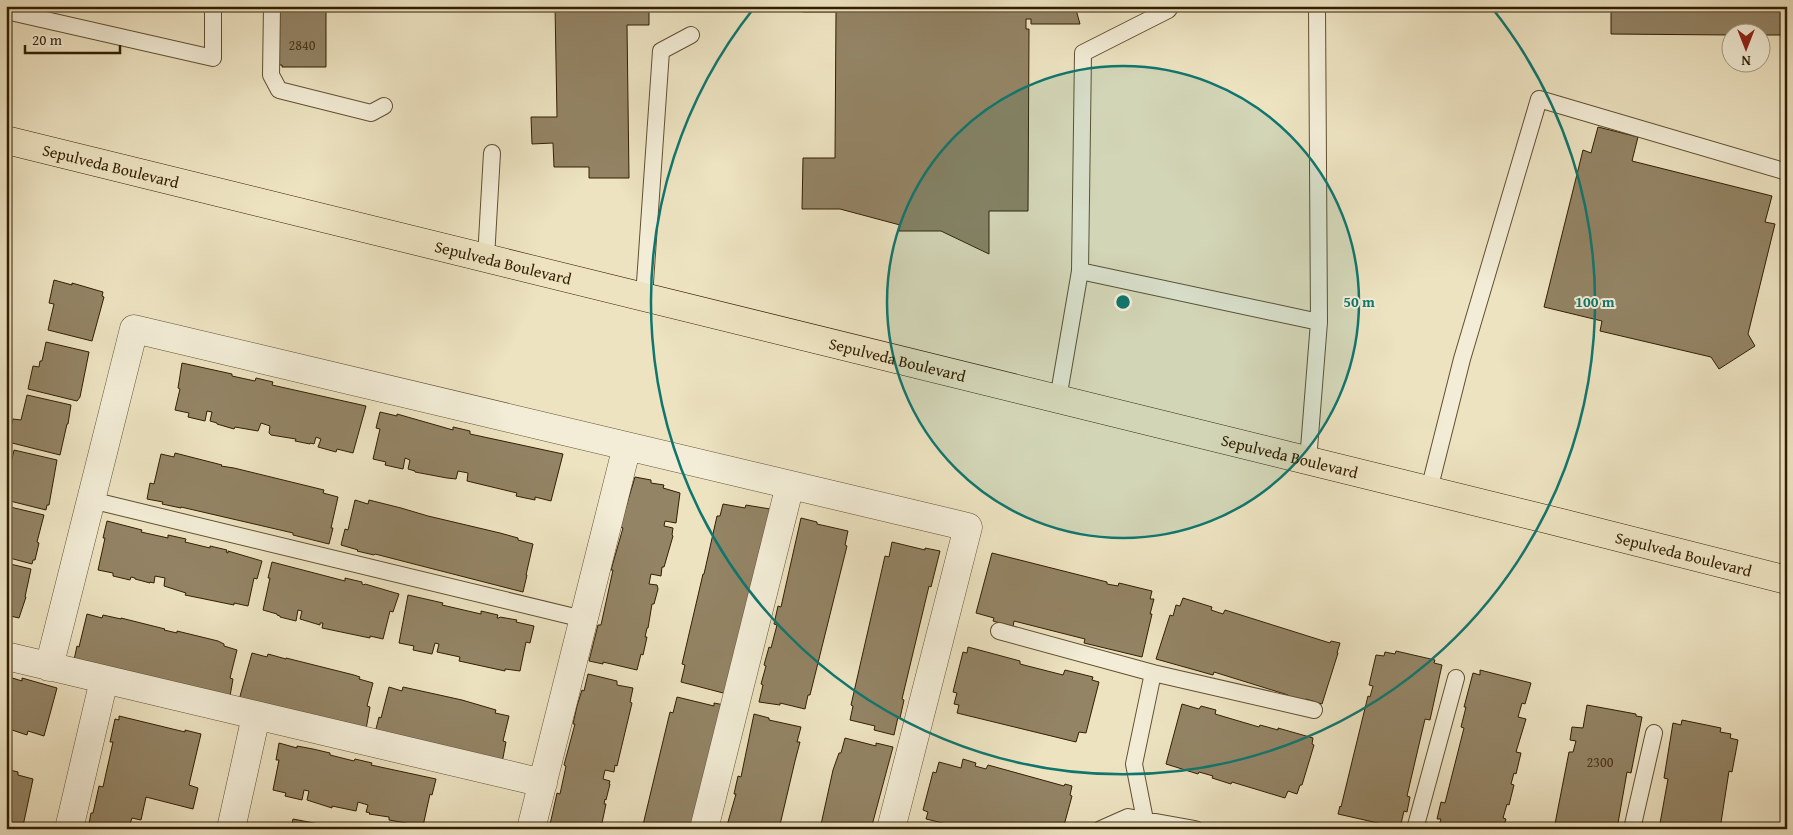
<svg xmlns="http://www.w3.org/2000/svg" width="1793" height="835" font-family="'Gentium Book Plus',serif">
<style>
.building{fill:#938465;stroke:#321e01}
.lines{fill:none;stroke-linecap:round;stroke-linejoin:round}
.service-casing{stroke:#614f31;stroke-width:18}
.minor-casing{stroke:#614f31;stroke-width:29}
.primary-casing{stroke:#321e01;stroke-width:29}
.service{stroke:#f3edd7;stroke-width:16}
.minor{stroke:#f3edd7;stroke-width:28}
.primary{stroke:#ede3c1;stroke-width:28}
.ring{fill:none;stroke:#0f766e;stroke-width:2.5}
.labels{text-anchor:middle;stroke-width:4;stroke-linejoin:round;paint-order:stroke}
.number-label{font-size:14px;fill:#4a381a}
.street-label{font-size:16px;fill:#321e01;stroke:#f3edd7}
.centre{fill:#0f766e;stroke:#f3edd7;stroke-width:2.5}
.ring-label{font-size:15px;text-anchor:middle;font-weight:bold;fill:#0f766e;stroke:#f3edd7;stroke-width:4;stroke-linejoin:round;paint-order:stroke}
</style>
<rect width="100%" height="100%" fill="#ede3c1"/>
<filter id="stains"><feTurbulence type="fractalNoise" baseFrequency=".004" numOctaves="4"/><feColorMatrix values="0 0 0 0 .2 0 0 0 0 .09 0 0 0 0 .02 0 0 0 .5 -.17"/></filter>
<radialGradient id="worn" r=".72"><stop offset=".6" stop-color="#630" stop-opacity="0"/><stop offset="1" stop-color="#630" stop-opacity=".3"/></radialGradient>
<path class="building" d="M279 6H326V67H282V65H279Z
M555 6H649V25H627L629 178H589V167H554L553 143 532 144 531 117H557Z
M803 6H1075L1080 24H1031V19H1026V29H1029L1028 211H989V254L941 231H899L900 225 840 209H802L803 158H835L836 12H803Z
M1611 6H1787V35H1760V32H1730V35L1611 34Z
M1598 127 1638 137 1632 161 1772 196 1765 222 1775 224 1748 334 1755 346 1719 369 1711 357 1600 331 1602 321 1544 307 1583 150 1591 153Z
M54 280 72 285V283L103 292 102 296 104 297 92 341 48 330 54 304 49 303Z
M46 342 89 352 80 397 77 401 28 389 33 366 39 367 40 361H42Z
M182 363 232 374V376L255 381 256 378 273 382 272 385 366 406 353 453 337 449 336 452 318 447 321 439 316 437 314 444 310 443V444L295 441 296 439 271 435 269 433 270 426 261 423 258 431 235 427 234 429 217 424V423L210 421 212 412 207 411 205 421 188 417 189 413 175 410 180 389 178 388Z
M27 395 71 405 68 424H67L60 455 8 442 13 419 21 420Z
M380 412 397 416V414L453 430V427L470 431V434L563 454 551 501 535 497V500L516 496 517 493 467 481 468 473 458 471 456 479 447 478 415 472V471L408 469 410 460 405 458 403 469 385 465 386 462 373 459 380 429 376 428Z
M14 450 57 460 49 505H47L46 510 6 500V475L8 476Z
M175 453 222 465 221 466 234 468 324 490 323 493 338 497 331 528H333L329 544 293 535V533L181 507V508L162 504 163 502 147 499 150 483 154 484 161 454 174 457Z
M635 477 651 480V483L664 485 663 488 680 493 676 523 665 521 664 526 673 528 672 535 673 536 664 567H662L661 576 651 574 649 584 657 585 658 589 654 604H652L648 628H647L645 637H647L643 655 641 654 637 670 603 662V664L589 661 598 625H601L613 570H611L623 528 620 527Z
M355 500 368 504 369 500 401 508 428 516 500 533 518 538V540L533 544 526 575H527L523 592 375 554 374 555 357 551 358 550 341 545 345 529 348 530Z
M723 504 745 508 746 505 770 509 764 544H761L727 694 681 682 685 665 682 664 703 574H704L717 516H720Z
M6 506 44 515 37 542 39 543 35 560H33L32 564 6 557Z
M801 518 817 522V524L848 531 845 545 847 546 810 695H808L805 709 780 703V705L759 702 763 685 761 684 766 666 764 665 769 647 771 648 777 625 774 624 778 606 781 607Z
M107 521 142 530 141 532 168 538V535L186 539 185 542 210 548V546L227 550 226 552 228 553V551L262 561 257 579 254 578 248 606 234 603V605L185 595 186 593 164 586 165 578 155 576 154 583 150 582V583L135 579V578L131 577 130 580 113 576V573L98 570 105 538H103Z
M892 542 925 550V548L940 551 931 587 929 586 902 699 904 700 900 718 898 717 894 735 874 730 875 726 850 720 853 706 851 705 885 556 889 557Z
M992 553 1107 582V584L1118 586 1119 583 1152 591 1150 599H1154L1150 614H1152L1142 657 1084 643 1085 639 1014 621 1013 627 993 621 994 618 976 613Z
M272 562 345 581V578L362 582V584L364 585 365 584 399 594 393 612 390 611 383 639 370 636V638L322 628 323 623H320V625L300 619 302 611 298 610 296 621 280 617V616L277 615V614L263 610 270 578H268Z
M6 563 31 569 25 597H26L19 618 6 615Z
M408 595 443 603 442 605 481 614V611L498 615 497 618H499L500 617 517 620 516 622 534 626 530 643 526 642 520 671 505 669V671L459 661 460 657 437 652 439 644 435 643 432 654 413 650 414 646 399 643Z
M1183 598 1212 607 1211 610 1223 614 1225 610 1330 643 1331 641 1340 643 1337 653H1338L1322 704 1306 699 1304 703 1287 698 1288 695 1214 672 1213 675 1156 659 1170 615 1173 616 1176 605 1180 606Z
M87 614 102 618 103 615 121 619V618L165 629 164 630 177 633V631L218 641 224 644V646L237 650 230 678 233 679 230 696 74 660 77 646 79 647Z
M968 647 1020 661V664L1063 675 1065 670 1093 677 1092 680 1099 682 1086 733 1079 732 1076 742 957 713 959 705 954 704 957 693 953 692 963 652 967 653Z
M1396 651 1435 660 1434 663 1442 665 1430 720 1425 719 1407 796 1410 797 1407 812 1404 811 1400 828 1338 814 1340 806 1341 807 1368 696 1370 697 1373 686 1369 685 1376 655 1384 656 1385 652 1395 654Z
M252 653 267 657 268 654 286 659V658L354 675 360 677 359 679 373 683 367 706 370 707 366 729 239 700Z
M1480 670 1531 683 1525 704 1522 703 1518 717 1526 719 1516 752 1521 753 1516 774 1514 773 1511 784 1514 785 1509 805 1507 804 1503 818 1506 819 1503 829H1438L1441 819H1437L1441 802 1445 803 1464 728 1461 727 1466 707H1464L1473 673 1480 675Z
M588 674 617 681V685L633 688 630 702 632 703 617 766 615 765 614 772 605 770 603 779 610 781 609 784H610L606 800 605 799 604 804H606L602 823H600L598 829H549L557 793 560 794 566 766 564 765 575 724H573L577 706 582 690 584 691Z
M6 676 22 681V678L57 688 44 736 28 731 27 735 9 729 11 722 6 721Z
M389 687 402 691 403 687 462 700 496 710 495 713 509 716 503 741 506 742 502 763 375 733 379 717 381 718Z
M677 697 714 706V703L724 705 695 829H642L670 712 673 713Z
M1182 704 1199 709 1201 706 1216 710 1215 714 1259 727 1260 725 1278 730V728L1313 738 1312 744 1314 745 1302 785H1300L1297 794 1288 791 1285 798 1232 782 1231 784 1212 778 1213 776 1199 772 1198 774 1166 764Z
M1587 705 1636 714V716L1642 717 1631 773 1627 772 1617 829H1554L1569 752H1573L1576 741 1570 740 1572 727 1583 728Z
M754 714 769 718V720L801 727 797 742H800L795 761 779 829H726L736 794H734L738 776 741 777Z
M119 716 185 732V730L201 734 189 785 198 788 193 809 146 797 141 820 132 818 129 827 136 829H88L91 813H93L99 786 103 787 113 742H110L115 719 119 720Z
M1682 720 1721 728 1720 732 1731 734 1730 738 1738 740 1732 772 1729 771 1720 829H1659L1668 779 1664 778 1673 723 1681 725Z
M845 738 876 746V743L893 747 871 829H820L833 770 839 753H841Z
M279 743 297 748V746L313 749 330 753V755L354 761 355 759 372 763 371 765 436 779 432 795 430 794 423 826 389 820V817L369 814 370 813 366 812 368 805 358 802 356 811 332 806V808L307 800 309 791 304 790 302 800 285 796 286 793 273 790 279 760H276Z
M963 759 976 763 975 766 986 769 988 765 1064 786 1065 784 1072 786 1070 795 1072 796 1063 829H987L981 827V829H968L926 819 928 812 923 810 933 772 936 773 939 762 961 768Z
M6 769 18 772V775L33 779 23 826 6 822Z
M293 819 319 824 318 829H291Z"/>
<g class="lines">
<g class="service-casing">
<path id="service" d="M272 6 271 75 279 90 371 113 384 106
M6 11 213 58V6
M486 258 492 153
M1080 271 1319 322
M644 297 661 51 691 35
M1058 399 1080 271 1083 53 1168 10 1171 6
M1308 461 1319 322 1317 6
M1429 490 1462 359 1539 99 1787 172
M91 500 583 619
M999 631 1153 673 1134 764 1145 820
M1153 673 1314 710
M1101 829 1128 817 1195 829
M1415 829 1456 678
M1632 829 1654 733"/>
</g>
<g class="minor-casing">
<path id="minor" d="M6 656 543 783
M49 667 134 329 968 527 891 829
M69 829 104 680
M231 829 256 716
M531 829 627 446
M704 829 790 485"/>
</g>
<g class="primary-casing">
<g id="primary">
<path id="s1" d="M6 140 1546 519 1787 580"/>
</g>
</g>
<use href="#service" class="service"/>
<use href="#minor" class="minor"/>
<use href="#primary" class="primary"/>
</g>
<circle cx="1123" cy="302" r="236" fill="#0f766e" fill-opacity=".12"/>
<g class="ring">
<circle cx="1123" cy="302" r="236"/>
<path d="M1492 8A472 472 0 1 1 754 8"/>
</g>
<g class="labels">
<g class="number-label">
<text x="302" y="50">2840</text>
<text x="1600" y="767">2300</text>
</g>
<g class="street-label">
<text dy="6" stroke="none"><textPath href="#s1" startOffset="108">Sepulveda Boulevard</textPath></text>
<text dy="6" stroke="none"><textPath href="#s1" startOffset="512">Sepulveda Boulevard</textPath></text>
<text dy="6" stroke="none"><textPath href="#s1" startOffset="918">Sepulveda Boulevard</textPath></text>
<text dy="6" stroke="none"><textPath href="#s1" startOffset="1322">Sepulveda Boulevard</textPath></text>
<text dy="6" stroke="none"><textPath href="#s1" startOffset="1728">Sepulveda Boulevard</textPath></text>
</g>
</g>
<circle cx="1123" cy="302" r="8" class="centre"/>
<g class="ring-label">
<text x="1359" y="307">50 m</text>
<text x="1595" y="307">100 m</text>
</g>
<rect width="1793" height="835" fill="none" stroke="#ede3c1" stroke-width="25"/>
<rect x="8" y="8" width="1778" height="820" fill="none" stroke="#321e01" stroke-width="2.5"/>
<rect x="12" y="12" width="1768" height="810" fill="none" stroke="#321e01"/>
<g transform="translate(1746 48) rotate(180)"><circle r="24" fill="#f3edd7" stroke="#a69a81"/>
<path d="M0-4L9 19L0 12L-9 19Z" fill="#8f2418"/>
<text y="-8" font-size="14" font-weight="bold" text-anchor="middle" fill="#321e01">N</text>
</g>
<path d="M25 45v8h95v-8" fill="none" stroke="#321e01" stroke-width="2.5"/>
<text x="32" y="45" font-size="15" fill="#321e01" stroke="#f3edd7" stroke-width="4" paint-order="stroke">20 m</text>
<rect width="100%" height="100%" filter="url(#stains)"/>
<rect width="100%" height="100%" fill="url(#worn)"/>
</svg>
